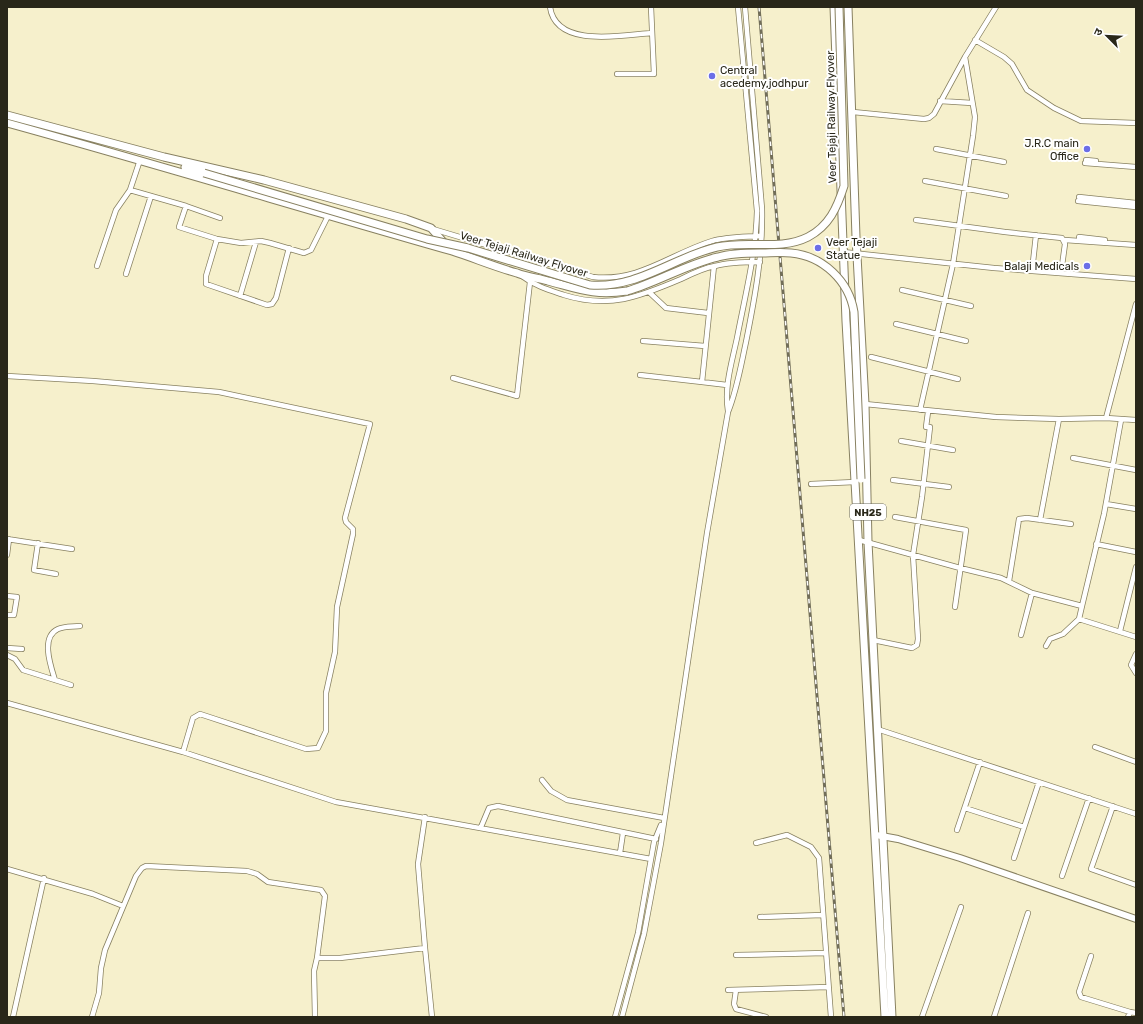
<svg xmlns="http://www.w3.org/2000/svg" width="1143" height="1024" font-family="Rubik,'Noto Sans Devanagari',sans-serif">
<style>
.lines{fill:none;stroke-linecap:round;stroke-linejoin:round}
.street-casing{stroke:#888161;stroke-width:6}
.secondary-casing{stroke:#888161;stroke-width:8}
.primary-casing{stroke:#888161;stroke-width:9}
.street{stroke:#fff;stroke-width:4.5}
.secondary{stroke:#fff;stroke-width:6}
.primary{stroke:#fff;stroke-width:7}
.rail-casing{stroke:#716d58;stroke-width:3}
.rail{stroke:#fff;stroke-width:1.5;stroke-dasharray:4.5;stroke-linecap:butt}
.primary-bridge-casing{stroke:#888161;stroke-width:9;stroke-linecap:butt}
.primary-bridge{stroke:#fff;stroke-width:7}
.poi-dot{fill:#6b6ee7;stroke:#fff;stroke-width:1.5}
.labels{text-anchor:middle;stroke-width:4;stroke-linejoin:round;paint-order:stroke}
.shield{fill:#fff;stroke:#69685e;stroke-width:1}
.shield-label{font-size:10px;font-weight:bold;fill:#292719}
.poi-label{font-size:11px;fill:#292719;stroke:#fff;text-anchor:start}
.street-label{font-size:11px;fill:#292719;stroke:#fff}
</style>
<rect width="100%" height="100%" fill="#f6f0cc"/>
<g class="lines">
<g class="street-casing">
<path id="street" d="M550 7C556 49 623 35 652 33
M975 40 1004 57 1012 64 1027 90 1054 108 1081 121 1136 123
M617 74H654L651 7
M940 101 972 103
M853 112 924 119 929 118 934 114 965 57 996 7
M936 149 1004 162
M1086 160 1096 161
M1085 163 1136 167
M925 181 1006 196
M130 190 186 206 179 227 217 239 241 243 261 241 270 243 304 253 311 250 328 216
M1079 197 1136 203
M1078 201 1136 207
M186 206 220 218
M916 220 1005 232 1062 238 1065 244 1061 273
M433 229 593 277C640 282 670 254 712 241 726 237 744 237 759 236
M1079 237 1105 240
M217 239 206 276V284L267 305 272 304 276 298 289 248
M1065 240 1136 245
M843 252 994 268 1136 279
M97 266 116 210 130 190 139 163
M714 266 702 382 727 385
M1032 271 1036 235
M126 274 151 196
M522 276C535 286 549 290 564 295 609 309 639 297 681 279 691 274 703 268 715 266 729 262 745 262 760 262
M902 290 971 306
M649 292 666 308 708 313
M240 296 256 242
M896 324 966 341
M643 341 705 346
M871 357 958 379
M640 375 702 382
M7 376 93 381 219 392 370 424 345 518 346 522 353 529V534L337 607 335 652 326 693V731L318 748 306 749 200 714 193 718 183 752
M453 378 517 396 530 282
M865 404 996 417 1059 419 1106 418 1136 420
M920 410 953 264 973 136 975 117 965 57
M728 411C724 386 732 362 737 338 745 296 756 254 757 211L738 7
M1106 418 1136 304
M901 441 953 450
M1073 458 1136 470
M893 480 949 487
M811 484 855 482
M1106 504 1136 509
M895 517 966 530 955 607
M1040 520 1059 419
M7 539 72 549
M859 540 960 568 1001 578 1032 593 1082 606 1079 619 1136 637
M38 543 34 570 56 574
M1096 544 1136 552
M7 555 9 539
M1009 581 1019 519 1027 518 1071 524
M7 596 17 597 14 615H7
M1082 606 1104 514 1121 420
M1120 631 1136 567
M1021 635 1032 593
M873 640 912 648 917 645 918 639 913 555 922 497 930 427H926L928 412
M1046 646 1050 639 1063 634 1079 619
M7 648 22 649
M1136 654 1131 665 1136 673
M7 655 15 659 23 670 71 685
M55 680C51 667 40 637 58 629 65 626 73 627 80 626
M7 703 183 752 336 802 651 859
M877 729 1136 814
M1095 747 1136 762
M542 780 551 791 567 800 664 818
M1113 806 1091 869 1136 885
M965 808 1024 827
M481 827 489 808 498 806 656 839
M957 830 980 762
M756 843 787 835 811 847 819 858 831 1017
M620 853 623 833
M1014 858 1039 782
M7 869 93 894 123 906
M1062 876 1089 798
M760 917 823 915
M425 948 432 1017
M736 955 826 953
M1091 956 1079 992 1081 997 1130 1012 1128 1017
M728 990 828 987
M736 990 734 1004 736 1009 766 1017
M1130 1012 1136 1013
M13 1017 44 878
M92 1017 99 993 101 968 105 950 136 876 142 868 146 866 247 871 257 874 268 882 321 890 325 896 317 958H340L425 948 418 864 425 817
M315 1017 314 971 317 958
M615 1017 638 933 654 842 661 825
M622 1017 644 934 661 843 707 533 728 412C737 390 741 365 746 342 755 297 763 254 762 209L745 7
M922 1017 961 907
M994 1017 1028 913"/>
</g>
<g class="secondary-casing">
<path id="secondary" d="M876 835 898 839 960 858 1136 919"/>
</g>
<g class="primary-casing">
<path id="primary" d="M834 7 846 321 885 1017
M848 7 856 237 865 404 868 542 892 1017
M7 115 164 157 264 180 406 219 431 228 446 245
M7 123C156 164 304 209 452 251 474 258 495 267 517 273 527 277 538 278 548 281 579 289 594 296 627 291
M185 167 204 173"/>
</g>
<use href="#street" class="street"/>
<use href="#secondary" class="secondary"/>
<use href="#primary" class="primary"/>
<g class="rail-casing">
<path id="rail" d="M759 7 844 1017"/>
</g>
<use href="#rail" class="rail"/>
<g class="primary-bridge-casing">
<path id="primary-bridge" d="M204 173 427 239 468 248 590 285C637 289 674 257 717 247 747 240 780 251 808 237 829 226 837 208 844 186L839 7
M627 291C658 282 687 264 718 257 732 253 746 253 760 253 770 253 781 252 791 253 823 256 849 281 854 312L861 479"/>
</g>
<use href="#primary-bridge" class="primary-bridge"/>
</g>
<g class="poi-dot">
<circle cx="712" cy="76" r="4"/>
<circle cx="1087" cy="149" r="4"/>
<circle cx="818" cy="248" r="4"/>
<circle cx="1087" cy="266" r="4"/>
</g>
<g class="labels">
<rect class="shield" x="850" y="504" width="36" height="16" rx="3"/>
<g class="shield-label">
<text x="868" y="516">NH25</text>
</g>
<g class="poi-label">
<text x="720" y="74">Central<tspan x="720" dy="13">acedemy,jodhpur</tspan></text>
<text x="1079" y="147" text-anchor="end">J.R.C main<tspan x="1079" dy="13">Office</tspan></text>
<text x="826" y="246">Veer Tejaji<tspan x="826" dy="13">Statue</tspan></text>
<text x="1079" y="270" text-anchor="end">Balaji Medicals</text>
</g>
<g class="street-label">
<text transform="translate(831 117) rotate(-91)" y="4">Veer Tejaji Railway Flyover</text>
<text transform="translate(524 254) rotate(17)" y="4">Veer Tejaji Railway Flyover</text>
</g>
</g>
<rect width="1143" height="1024" fill="none" stroke="#292719" stroke-width="16"/>
<g transform="translate(1107 36) rotate(294)" stroke="#ffffff" stroke-width="3" paint-order="stroke">
<path d="M0-3L7 15L0 10L-7 15Z" fill="#292719"/>
<text y="-6" font-size="11" font-weight="bold" text-anchor="middle" fill="#292719">उ</text>
</g>
</svg>
